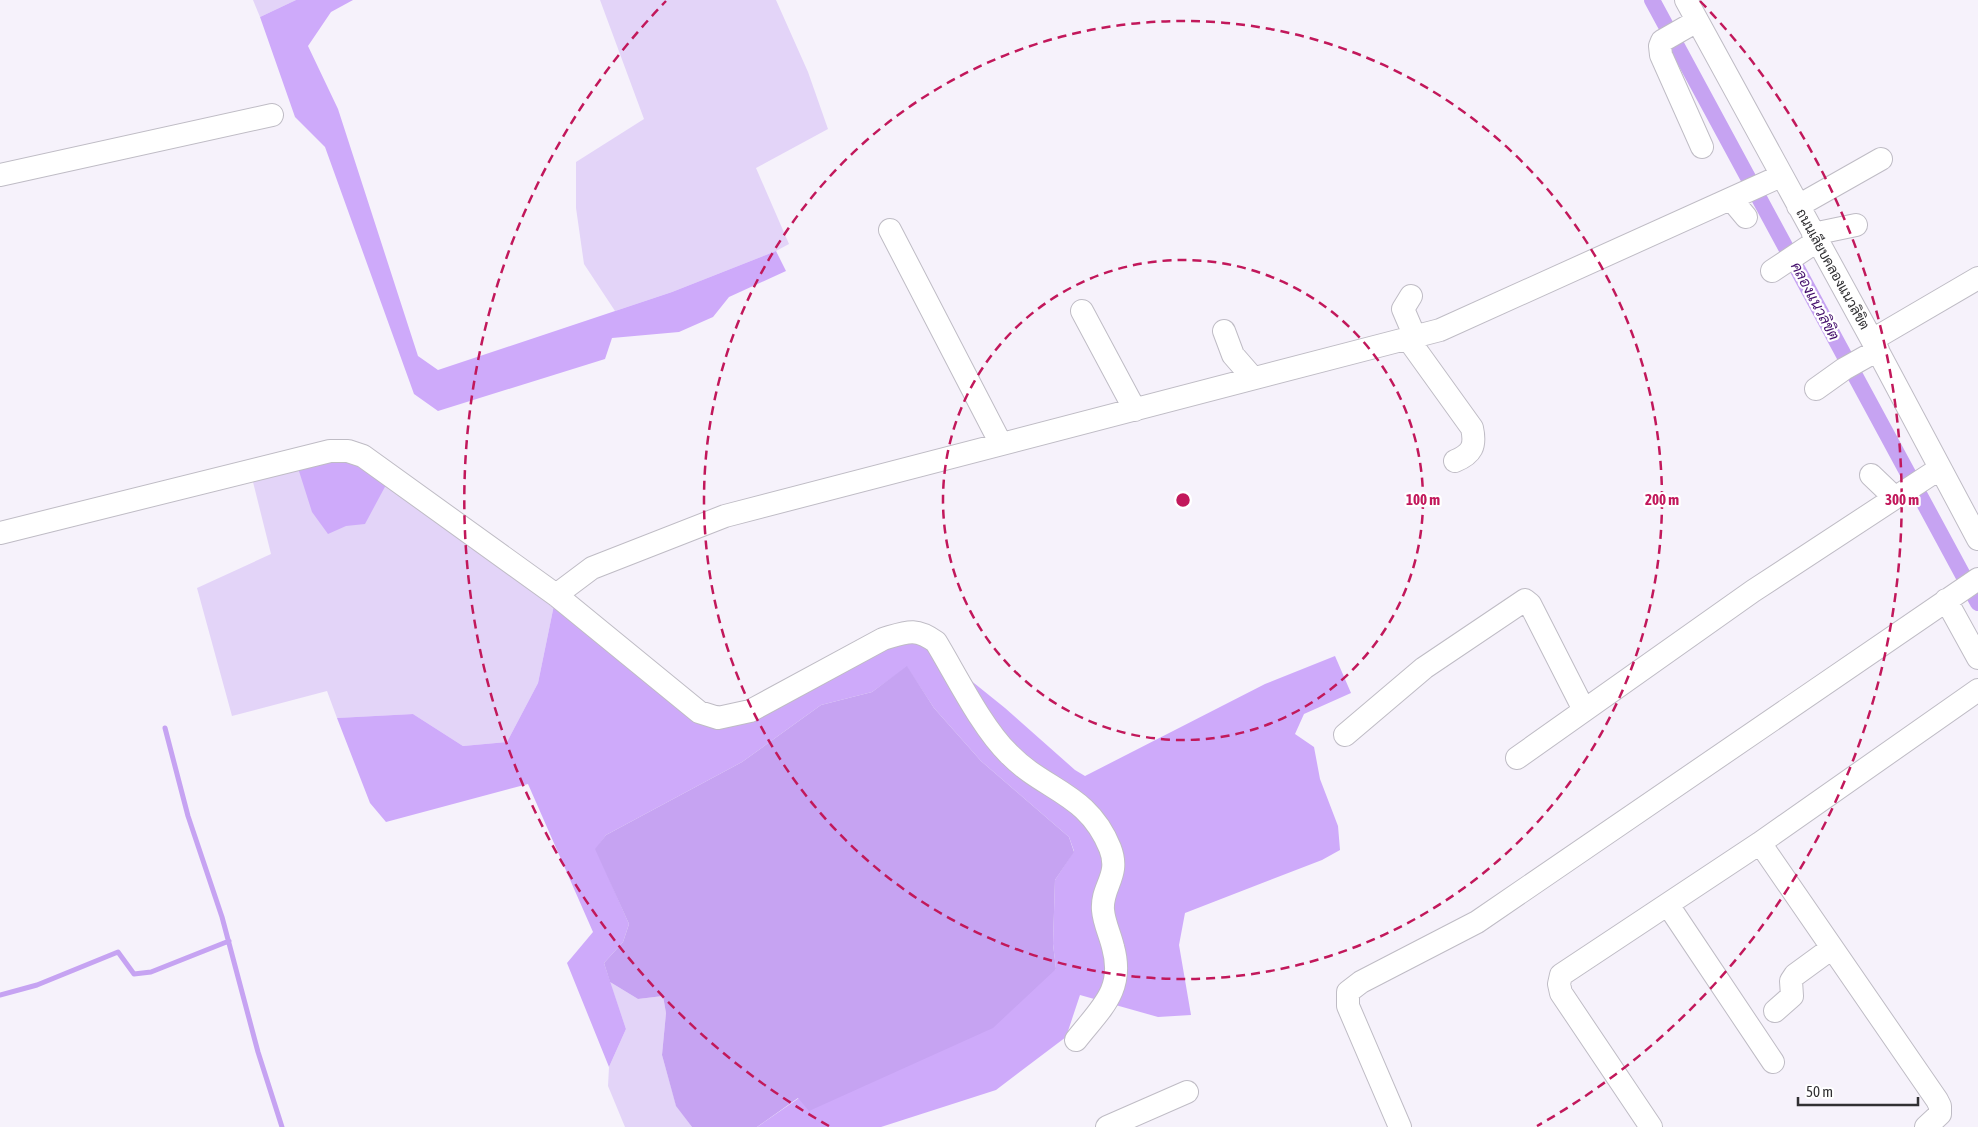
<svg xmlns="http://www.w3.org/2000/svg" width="1978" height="1127" font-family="'Asap Condensed',Sarabun,sans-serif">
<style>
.green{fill:#e3d4f8}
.forest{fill:#ceaafa}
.water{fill:#c6a3f2}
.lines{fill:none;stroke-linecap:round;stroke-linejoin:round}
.stream{stroke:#c6a3f2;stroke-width:5}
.canal{stroke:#c6a3f2;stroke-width:16}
.minor-casing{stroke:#bfbcc5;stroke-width:24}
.minor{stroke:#fff;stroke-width:22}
.ring{fill:none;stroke:#c2185b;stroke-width:2.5;stroke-dasharray:9 6}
.labels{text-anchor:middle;stroke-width:4.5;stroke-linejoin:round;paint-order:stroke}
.street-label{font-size:14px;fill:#313033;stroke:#fff}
.water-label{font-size:15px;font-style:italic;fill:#440f6c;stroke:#fff}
.centre{fill:#c2185b;stroke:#fff;stroke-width:2.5}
.ring-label{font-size:15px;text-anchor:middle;font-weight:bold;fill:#c2185b;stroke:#fff;stroke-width:4.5;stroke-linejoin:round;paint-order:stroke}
</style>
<rect width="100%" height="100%" fill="#f6f2fb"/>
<path class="green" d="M253 0H296L260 17Z
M600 0H776L808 72 828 129 756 168 789 244 776 251 672 292 615 311 584 264 576 208V162L644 119Z
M332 460 356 463 554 605 538 683 507 742 463 746 413 714 337 718 327 691 232 716 197 588 271 554 252 478Z
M610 982 638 999 663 996 666 1013 662 1055 676 1105 692 1127H625L608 1086 609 1067 626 1029Z"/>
<path class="forest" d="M296 0H353L331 12 308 46 338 109 418 356 438 370 672 292 776 251 786 271 729 297 713 317 679 332 612 338 605 359 438 411 414 394 325 147 295 117 260 17Z
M332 460 356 463 387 483 365 524 346 526 328 534 312 512 298 468Z
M554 605 734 725 883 645 923 642 1005 708 1075 770 1085 776 1265 684 1335 656 1351 693 1304 714 1295 734 1314 747 1320 779 1338 826 1340 850 1322 860 1185 913 1179 945 1191 1015 1158 1017 1080 995 1066 1037 996 1090 881 1127H757L799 1098 1056 969 1053 944 1055 880 1074 851 1069 837 981 761 934 708 907 667 872 692 821 705 742 762 606 835 596 849 629 924 623 942 604 963 626 1029 609 1067 567 963 593 932 528 784 386 822 370 803 337 718 413 714 463 746 507 742 538 683Z"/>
<path class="water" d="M907 666 934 708 981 761 1069 837 1074 852 1055 880 1053 944 1056 969 993 1028 809 1111 798 1098 757 1127H692L676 1106 662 1055 666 1013 663 996 638 999 610 982 604 963 623 942 629 924 595 849 606 835 742 762 821 705 872 692Z"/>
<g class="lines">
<path class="stream" d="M165 728 188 816 222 917 258 1052 282 1127
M0 995 37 985 118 952 134 974 151 972 229 941"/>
<path class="canal" d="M1652 0 1978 603"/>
<g class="minor-casing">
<path id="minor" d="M1686 0 1872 340 1978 539
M1697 21 1662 41 1660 46 1661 55 1702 147
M0 175 272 115
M1731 199 1746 217
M1798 206 1881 159
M890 230 1001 444
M1813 234 1856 225
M1772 271 1817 241
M1411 296 1403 309 1415 337
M1082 311 1135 410
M1224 331 1233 355 1253 378
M1408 339 1472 428C1476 446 1472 454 1455 461
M1872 340 1978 278
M1816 389 1844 369 1878 350
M1871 475 1894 497
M0 533 330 451H348L363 456 556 595 699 712 718 718 750 711 883 639C907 632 915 627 936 642 956 675 982 728 1009 754 1045 791 1088 793 1110 848 1121 876 1101 886 1103 910 1104 923 1110 934 1113 947 1125 990 1101 1008 1076 1040
M556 595 592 568 725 516 1440 330 1781 176
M1946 600 1978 658
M1345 735 1424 668 1525 600 1530 604 1584 710
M1517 758 1753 591 1939 469
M1760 843 1937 1100 1940 1106V1114L1926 1127
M1668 905 1773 1062
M1775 1011 1792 996 1791 981 1795 975 1832 948
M1107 1127 1187 1092
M1400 1127 1348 1006V992L1361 982 1477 922 1978 579
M1651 1127 1561 993 1559 984 1561 975 1760 843 1978 690"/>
</g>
<use href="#minor" class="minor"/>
</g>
<g class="ring">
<circle cx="1183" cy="500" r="240"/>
<circle cx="1183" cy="500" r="479"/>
<path d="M829 1126A719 719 0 0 1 666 1M1700 1A719 719 0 0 1 1537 1126"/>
</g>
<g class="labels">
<g class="street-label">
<text transform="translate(1833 269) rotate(61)" y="5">ถนนเลียบคลองแนวลิขิต</text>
</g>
<g class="water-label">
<text transform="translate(1815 301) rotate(62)" y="5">คลองแนวลิขิต</text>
</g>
</g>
<circle cx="1183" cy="500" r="8" class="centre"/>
<g class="ring-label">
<text x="1423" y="505">100 m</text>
<text x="1662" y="505">200 m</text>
<text x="1902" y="505">300 m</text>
</g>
<path d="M1798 1097v8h120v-8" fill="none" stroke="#313033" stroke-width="2.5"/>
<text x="1806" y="1097" font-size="15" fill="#313033" stroke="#ffffff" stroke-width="4" paint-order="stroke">50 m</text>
</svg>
